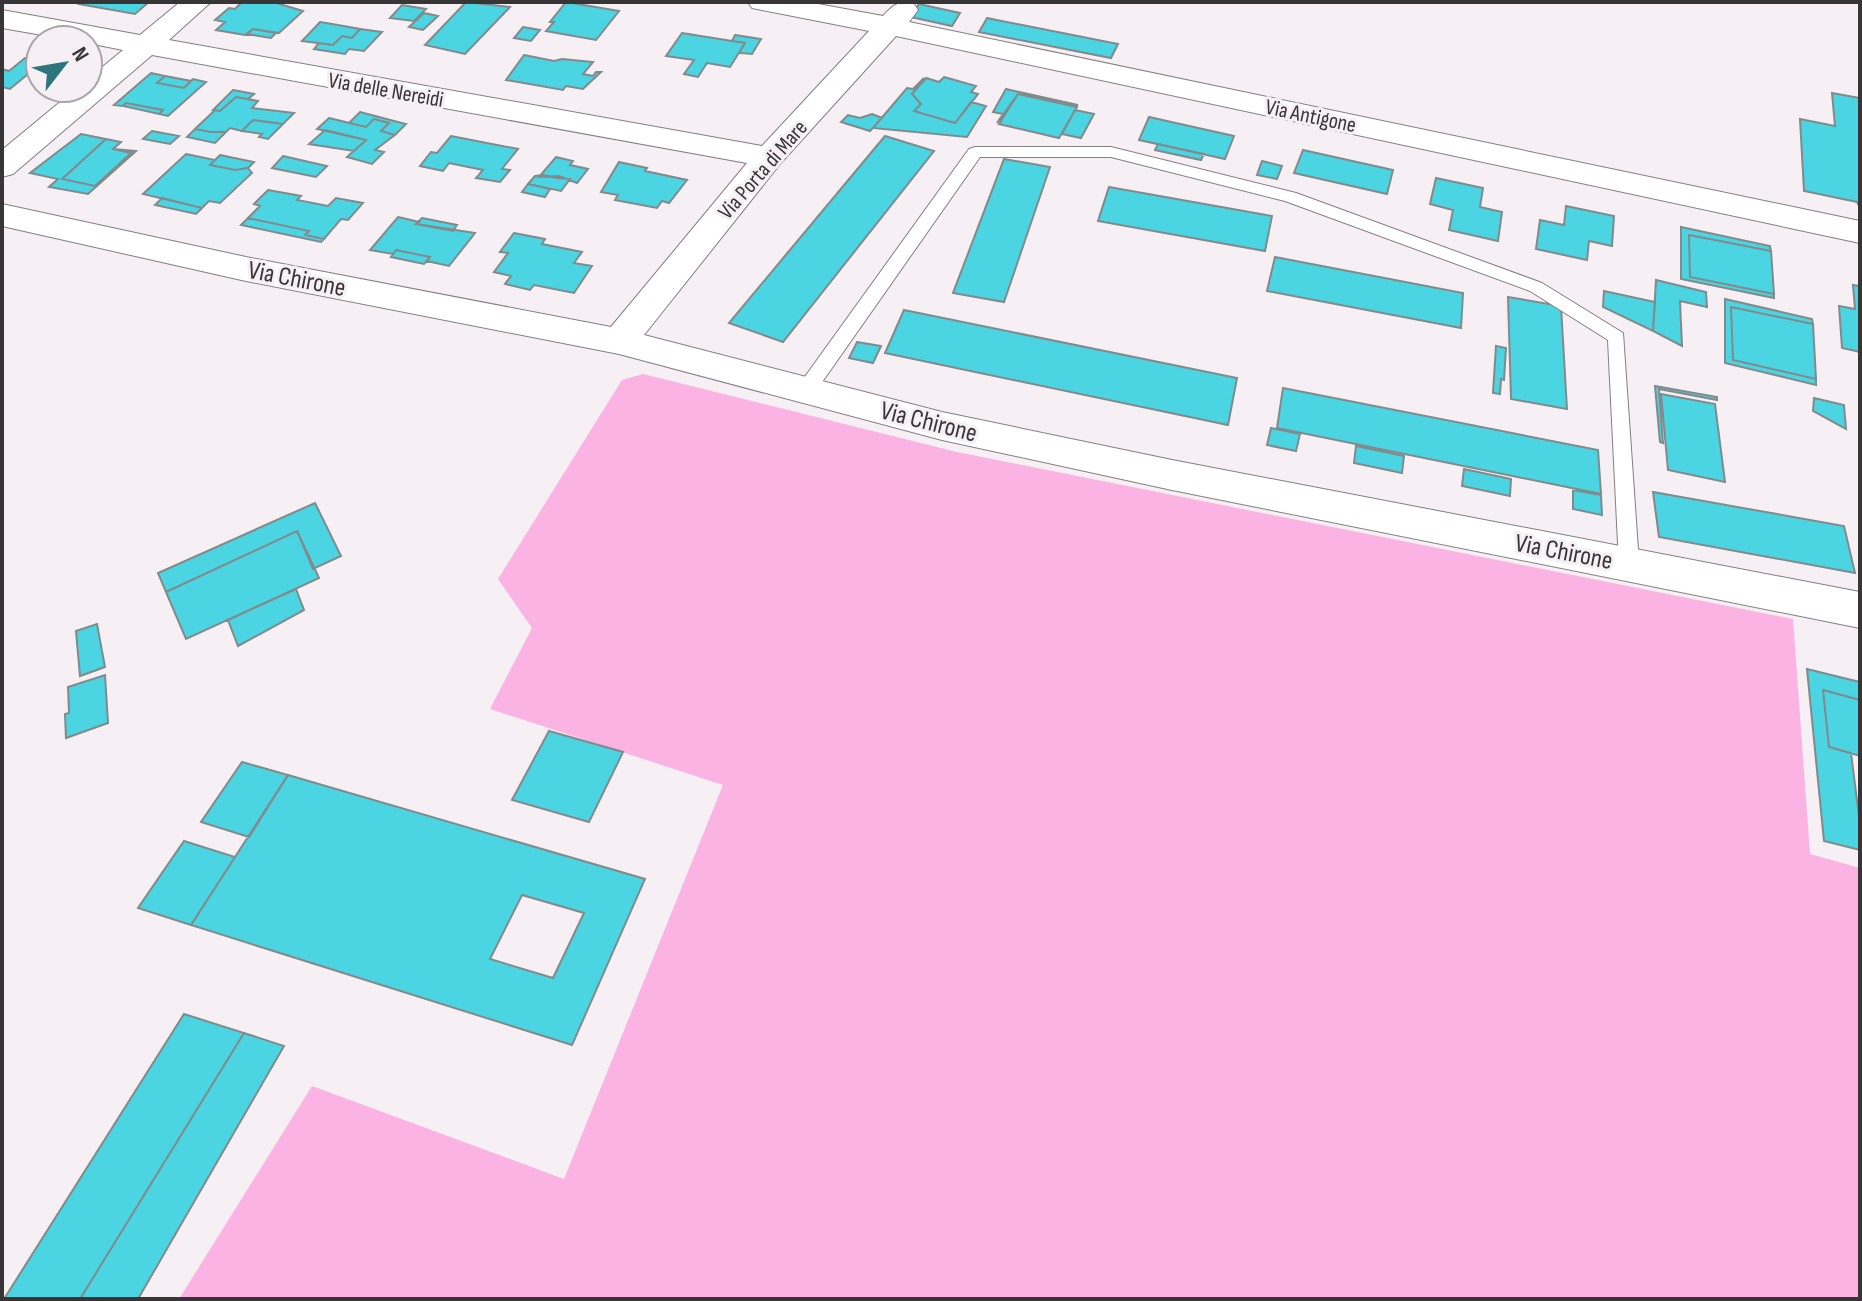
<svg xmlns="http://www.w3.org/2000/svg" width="1862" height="1301" font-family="'Sofia Sans Condensed',sans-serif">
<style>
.green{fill:#fbb3e4}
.building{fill:#4bd5e2;stroke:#828a8b;stroke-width:2;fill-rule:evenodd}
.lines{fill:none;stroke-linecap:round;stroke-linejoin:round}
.service-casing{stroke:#857e82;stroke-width:2}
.minor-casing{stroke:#857e82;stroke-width:2}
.service{fill:#fff;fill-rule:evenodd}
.minor{fill:#fff;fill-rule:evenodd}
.labels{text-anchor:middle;stroke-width:6;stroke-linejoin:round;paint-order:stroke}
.far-street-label{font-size:22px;fill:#373536;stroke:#f6eff4}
.street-label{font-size:26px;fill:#373536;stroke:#f6eff4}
</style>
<rect width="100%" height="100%" fill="#f6eff4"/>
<path class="green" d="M643 374 957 452 1793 619 1810 854 1860 868V1299H179L312 1086 564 1179 723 785 490 709 532 628 498 579 622 380Z"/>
<path class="building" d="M81 2H149L135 14 79 4Z
M242 2H273L303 11 279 33 253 29 245 35 216 30 225 22 215 20 229 8 235 9Z
M466 2 510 7 465 54 425 45Z
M566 2 619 11 596 40 546 31 554 22H550Z
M919 4 960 13 952 26 911 17Z
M402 5 426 9 414 21 390 18Z
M424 13 438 16 423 30 409 27Z
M987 18 1118 44 1111 58 979 32Z
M320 22 338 25 360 29 352 38 342 36 333 45 302 41Z
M523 27 540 30 531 41 514 38Z
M253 29 276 33 271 38 247 34Z
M360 29 382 32 364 51 349 49 345 54 314 49 319 43 333 45 342 36 352 38Z
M682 33 732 41 745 43 730 67 707 63 698 77 684 74 694 60 666 56Z
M735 35 761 39 752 54 739 53 745 43 732 41Z
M524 55 554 61 562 59 593 62 583 74 593 76 596 72H601L583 89 566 86 563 90 506 80Z
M25 58 40 60V64L10 89 2 87V69L9 71Z
M151 73 165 76 157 83 184 88 193 79 206 82 168 116 159 114 163 110 126 103 123 106 114 105Z
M165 76 191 81 184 88 157 83Z
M944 77 976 86 971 92 978 94 955 123 914 111 921 104 912 94 926 78 939 82Z
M924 78 912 94 921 104 914 111 955 123 971 102 986 106 967 137 873 128 907 88 913 89Z
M1006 89 1078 105 1018 94 997 123 1003 114 993 112Z
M233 90 254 94 248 99 236 97 220 111 213 110Z
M1832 93 1860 98V208L1857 202 1804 191 1800 119 1835 126Z
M1018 94 1077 107 1059 138 999 124Z
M236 97 258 101 252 108 294 113 283 124 253 120 242 131 230 128 226 132H211L195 129 215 110 220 111Z
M126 103 163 110 159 114 123 106Z
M1075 110 1094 114 1081 138 1062 134Z
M360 112 394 121 406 124 395 135 381 131 389 123 374 119 366 127 349 123Z
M872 114 882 118 870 131 841 122 848 115 860 118Z
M1149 117 1234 136 1225 159 1139 140Z
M329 118 366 127 374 119 389 123 381 131 395 135 375 150 384 152 372 164 347 157 366 140 317 129Z
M253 120 283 124 268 139 259 137 262 134 242 131Z
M195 129 211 132H226L215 143 187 137Z
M325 130 366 140 354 151 309 144Z
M152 131 179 136 170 144 143 139Z
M81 134 106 139 62 179 95 186 131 153 113 149 136 151 88 194 49 187 58 179 30 173Z
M451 136 518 149 502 169 510 170 500 182 476 178 483 170 449 163 443 171 420 166 431 152 437 153Z
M885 136 934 151 783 342 729 323Z
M106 139 121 142 113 149 131 153 95 186 62 179Z
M1158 144 1204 154 1201 160 1155 150Z
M1303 150 1393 170 1387 194 1294 173Z
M186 154 215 160 210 165 235 170 248 168 252 173 220 203 209 201 202 208 143 194Z
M220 155 254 162 248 168 235 170 210 165Z
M283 156 327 166 316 177 272 168Z
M556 157 573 161 570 165 588 169 577 183 559 176 539 177Z
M1004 159 1050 167 1004 302 953 293Z
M1262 161 1282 166 1277 179 1257 175Z
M619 162 647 168 645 171 687 180 669 203 662 201 657 208 615 200 618 195 601 192Z
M543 175 557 178 570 179 561 191 528 184 535 176Z
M1436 178 1483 188 1480 207 1502 212 1498 241 1449 230 1453 210 1430 204Z
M528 184 550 189 545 197 522 192Z
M1109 187 1272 216 1265 251 1098 221Z
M268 190 301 196 297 200 328 206 336 198 363 203 348 220 341 219 324 239 305 235 309 231 248 218 260 206 254 204Z
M162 198 202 208 196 214 155 205Z
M1566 206 1614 216 1612 246 1589 241 1587 260 1536 249 1540 220 1564 225Z
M398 217 419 222 416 224 475 233 449 266 427 261 430 257 396 250 393 254 370 250Z
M248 218 309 231 305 235 324 239 321 242 241 225Z
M422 218 457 225 453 231 416 224Z
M1681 227 1770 246 1771 251 1689 235 1690 277 1774 294V298L1681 279Z
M514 233 545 239 542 244 582 252 574 263 592 266 574 293 534 285 530 290 505 284 511 276 494 272 508 253 500 252Z
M1689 235 1771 251 1774 294 1690 277Z
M396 250 430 257 424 264 391 257Z
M1275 257 1463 293 1461 328 1267 291Z
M1656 280 1706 292 1707 307 1680 301 1682 346 1653 331Z
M1853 285 1860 286V352L1842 348 1839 306 1855 309Z
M1604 291 1655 302 1653 331 1603 307Z
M1508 297 1561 306 1567 409 1511 399Z
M1725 299 1812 319 1813 324 1731 307 1733 360 1816 379V385L1725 363Z
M1731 307 1813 324 1816 379 1733 360Z
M904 310 1237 378 1228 425 885 353Z
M857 342 881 346 873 363 849 358Z
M1496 346 1506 348 1504 380 1501 379 1500 394 1493 393Z
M1655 386 1717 397V400L1659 389 1663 443 1660 442Z
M1283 388 1598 450 1601 494 1277 428Z
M1661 394 1715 404 1725 482 1668 470Z
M1814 398 1844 405 1846 429 1813 411Z
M1271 428 1300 434 1296 451 1267 445Z
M1356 446 1404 456 1402 473 1354 463Z
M1464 469 1511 479 1510 496 1462 486Z
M1573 490 1601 495 1602 515 1573 509Z
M1653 492 1844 526 1855 573 1659 537Z
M315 503 341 556 313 569 297 531 166 592 158 573Z
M297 531 319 578 186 639 166 592Z
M296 589 304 610 238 646 228 620Z
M97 624 105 667 80 676 76 631Z
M1807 669 1860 682V700L1823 690 1829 747 1851 753 1860 824V850L1824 841Z
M105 675 108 723 66 738 65 714 69 713 68 687Z
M1823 690 1860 700V756L1829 747Z
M549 731 623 752 589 822 512 800Z
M242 762 288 775 249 837 201 822Z
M288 775 645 879 572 1045 191 925ZM522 895 584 913 553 978 490 959Z
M184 841 235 857 191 925 138 908Z
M184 1014 244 1033 80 1299H4Z
M244 1033 284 1046 138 1299H80Z"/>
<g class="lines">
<g class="service-casing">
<path id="service" d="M975 147H1111L1296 193 1542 283 1623 333 1639 564 1636 570 1629 572 1622 570 1619 564 1608 340 1530 291 1285 201 1111 157H980L813 395H799L797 390 799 385 969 149Z"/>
</g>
<g class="minor-casing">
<path id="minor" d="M180 2H211L169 40 762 146 869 31 762 10 752 8 748 2H807L883 16C893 5 898 0 914 4L918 10 909 22 1860 221V243L896 36 780 164 644 335 942 412 1172 460 1860 592V628L1172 490 942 440 619 354 246 281 2 226V204L246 257 611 327 747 163 152 55 13 174 2 177V150L77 88H88V79L123 50 88 43V40H71L2 28V10L140 35Z"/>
</g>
<use href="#service" class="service"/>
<use href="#minor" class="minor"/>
</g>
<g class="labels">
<g class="far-street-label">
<text transform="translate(386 89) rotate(10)" y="8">Via delle Nereidi</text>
<text transform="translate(1311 115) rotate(12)" y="8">Via Antigone</text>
<text transform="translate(762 169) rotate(-49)" y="8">Via Porta di Mare</text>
</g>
<g class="street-label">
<text transform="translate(297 278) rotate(11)" y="9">Via Chirone</text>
<text transform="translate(929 421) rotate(14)" y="9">Via Chirone</text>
<text transform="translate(1564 551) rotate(11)" y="9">Via Chirone</text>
</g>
</g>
<rect width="1862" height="1301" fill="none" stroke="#373536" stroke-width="8"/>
<g transform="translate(64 64) rotate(59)"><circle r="38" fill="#f6eff4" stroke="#aaa5a8" stroke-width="2"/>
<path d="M0-6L14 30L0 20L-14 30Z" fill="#2d767d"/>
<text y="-12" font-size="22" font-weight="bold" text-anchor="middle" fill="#373536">N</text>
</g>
</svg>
